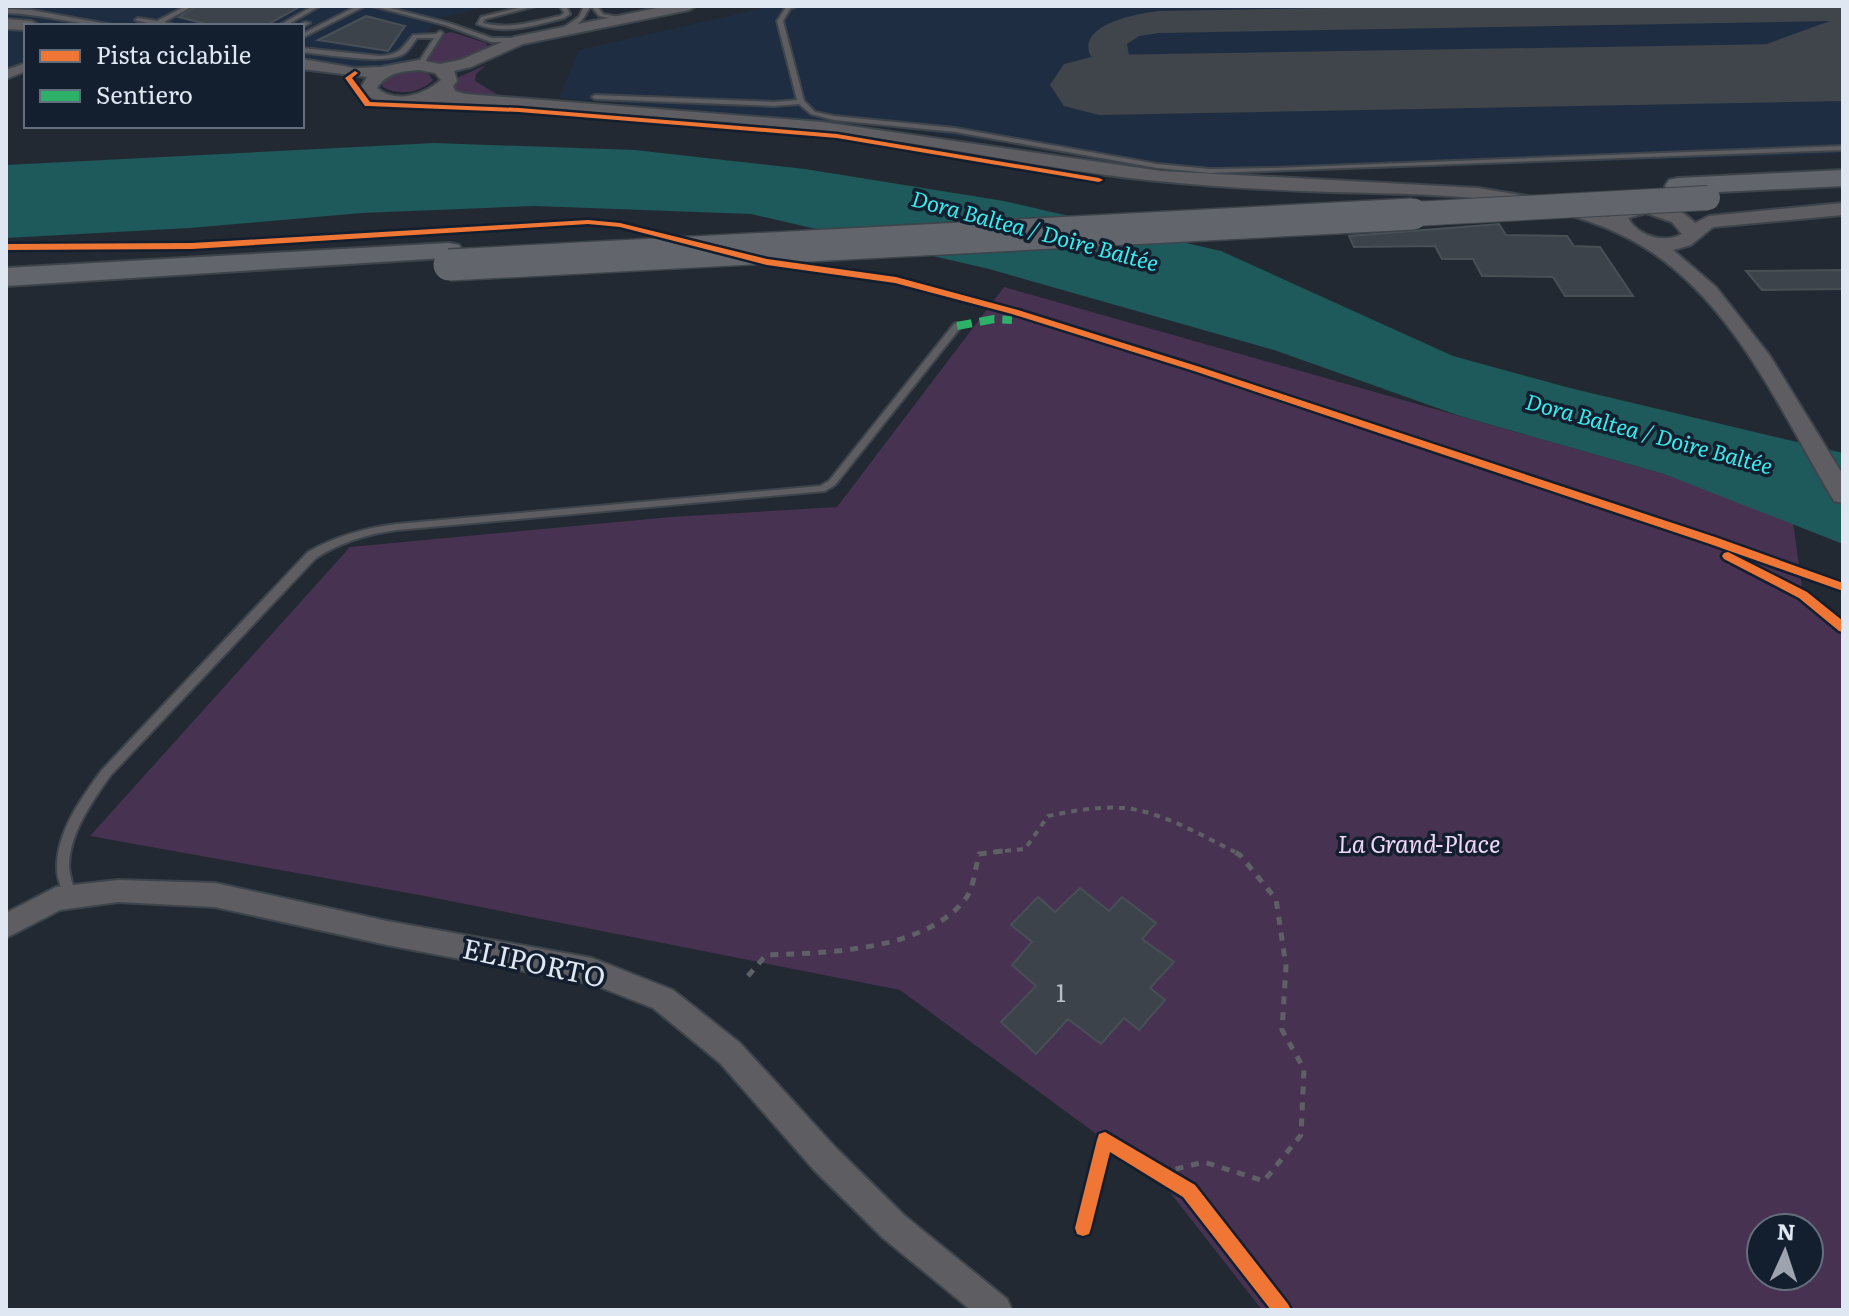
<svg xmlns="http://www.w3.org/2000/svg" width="1849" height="1316" font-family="Literata,serif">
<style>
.built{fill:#1f2d42}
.green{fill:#483252;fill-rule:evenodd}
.water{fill:#1e595b}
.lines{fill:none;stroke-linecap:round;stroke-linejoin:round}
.taxiway{fill:#40454c;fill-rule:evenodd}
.runway{fill:#40454c;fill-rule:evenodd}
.building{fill:#3c434b;stroke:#485056;stroke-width:2}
.service-casing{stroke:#3e444b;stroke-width:4}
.minor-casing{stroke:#3e444b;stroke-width:4}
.tertiary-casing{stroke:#3e444b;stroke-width:4}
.motorway-casing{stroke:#3e444b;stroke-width:4}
.path-far1{stroke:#5e6065;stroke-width:4;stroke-dasharray:6 6;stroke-linecap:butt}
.path{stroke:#5e6065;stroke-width:5;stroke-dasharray:8 8;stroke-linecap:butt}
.service{fill:#5e5e62;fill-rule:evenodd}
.minor{fill:#5e5e62;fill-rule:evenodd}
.tertiary{fill:#5e5e62;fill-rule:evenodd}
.motorway{fill:#63656d;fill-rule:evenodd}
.motorway-bridge-far1-casing{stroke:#3e444b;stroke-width:26;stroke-linecap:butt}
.motorway-bridge-casing{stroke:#3e444b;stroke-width:34;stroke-linecap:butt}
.motorway-bridge-far1{stroke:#63656d;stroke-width:24}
.motorway-bridge{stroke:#63656d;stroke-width:31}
.quiet{stroke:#2db169;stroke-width:8;stroke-dasharray:15 8;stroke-linecap:butt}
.cycleway-casing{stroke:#131e2e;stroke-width:5}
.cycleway{fill:#f07635;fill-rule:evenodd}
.labels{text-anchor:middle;stroke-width:7;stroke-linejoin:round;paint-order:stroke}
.far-water-label{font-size:22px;font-style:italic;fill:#39ecee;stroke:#131e2e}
.park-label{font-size:24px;font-style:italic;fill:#f1d7fa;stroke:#131e2e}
.near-number-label{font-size:24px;fill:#b6bec8}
.near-street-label{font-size:28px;fill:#dfe7f2;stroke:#131e2e}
</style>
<rect width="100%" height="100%" fill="#222932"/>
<path class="built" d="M6 6H491L438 18 403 62 367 68 302 59V26H69L6 19Z
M773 6H1843V154L1212 173 874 125 559 98 579 50Z
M6 26 26 27V62L6 70Z"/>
<path class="green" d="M451 32 486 43 488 48 459 62H430L427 59 443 34Z
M486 65 476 74 475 81 503 98H476L452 90V84L459 77Z
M411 71 428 73 433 80C421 93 398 96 383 87L382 83 392 75Z
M1004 287 1664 474 1793 522 1803 595 1843 628V1310H1262L1162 1182 900 990 425 896 90 836 350 547 671 517 837 507ZM1761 1228H1809V1276H1761Z"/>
<path class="water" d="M434 143 635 150 805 169 1004 201 1221 251 1453 356 1570 388 1843 453V544L1664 474 1460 416 1274 350 989 269 751 214 534 206 362 213 190 228 6 238V165Z"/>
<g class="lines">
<path class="taxiway" d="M1445 6H1843V42L1772 68 1675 87 1661 83 1655 75 1661 67 1750 50 1830 21 1159 33 1139 36 1127 44 1129 56 1151 67 1211 75 1217 83 1211 91C1127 112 1012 30 1159 11Z"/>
<path class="runway" d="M1843 43V101L1099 115 1064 106 1050 85 1064 64 1099 55Z"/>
</g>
<path class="building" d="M196 6H301L265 26H213L179 17Z
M366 16 405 26 388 51 318 40Z
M1499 224 1506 235 1567 236 1574 246 1600 247 1633 296H1565L1553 277 1482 276 1473 259H1442L1435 246 1354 247 1349 236Z
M1843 270V289L1762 290 1746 271Z
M1080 888 1109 911 1122 897 1156 923 1142 939 1174 962 1150 988 1165 1000 1139 1030 1124 1018 1101 1044 1068 1019 1036 1054 1001 1022 1036 986 1012 965 1032 942 1011 925 1038 897 1055 912Z"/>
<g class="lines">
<g class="service-casing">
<path id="service" d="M186 6H193L164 22 179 26H149L151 24 135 20 138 18 157 21Z
M313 6H320L285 26H278Z
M357 6H365L302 38V34Z
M372 6H382L449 23 492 38H517L520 40 517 42H491L445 25Z
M526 6H536L485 19 483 23C510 30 535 21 560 16L564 13 560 6H566L570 14 564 18C536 25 505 36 477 24L481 17Z
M584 6H590C585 18 577 29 563 30V28L579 17Z
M591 6H597L603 14 629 19 626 21 599 16Z
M797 6 790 9 783 21 804 101 815 112 834 116 955 128 1157 164 1210 169 1275 168 1843 146V150L1210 173 1157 168 955 132 834 120 811 114 799 104 774 106 595 99 592 97 595 95 774 102 797 100 777 21 786 7Z
M6 9 31 10 118 26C80 26 44 14 6 13Z
M305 22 310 23 303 27 298 26Z
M440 31 443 33 426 60 430 66 427 68 420 60 434 38H417C413 43 409 50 405 53 390 66 323 54 302 52V48L380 56C399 55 402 49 413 35L436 34Z
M957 323 960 324V328L835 485 825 491 397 530C367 534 341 542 316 558L110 776C92 802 70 832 69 865 69 876 74 887 77 897L76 901 71 903 66 901C62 890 56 877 57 865 58 830 82 797 102 770L308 552C336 536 365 528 397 524L820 486 829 481 954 324Z"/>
</g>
<g class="minor-casing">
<path id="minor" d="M26 63V71L6 79V70Z
M118 880 215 883 387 921 592 958 673 990 740 1043 836 1148 905 1216 1007 1299 1012 1310H971L883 1238 814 1170 720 1063 653 1008 592 984 387 945 215 907 118 902 60 910 6 938V913L56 887Z"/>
</g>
<g class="tertiary-casing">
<path id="tertiary" d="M667 6H696L689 10 523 44 471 67 454 71 457 81 453 86 455 91 465 94 822 122 1161 171 1478 188 1551 200 1609 217C1630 191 1674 201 1695 223L1709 216 1843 203V215L1713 227 1691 245 1673 250 1716 287 1770 356 1843 475V503L1834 501C1781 413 1737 307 1647 249 1557 192 1435 195 1331 192 1274 190 1216 187 1158 181 1063 172 969 151 874 138 742 120 609 114 476 105L468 109C438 107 379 113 360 89L367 77 302 69V59L355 68 381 67 419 60 440 64 460 60 514 37ZM419 70 435 73 441 80C424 95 395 104 377 88 386 73 402 71 419 70ZM1646 213 1672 222 1682 234C1664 244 1638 236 1628 218Z
M6 19 32 21 40 26H26V30L6 29Z"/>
</g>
<g class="motorway-casing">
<path id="motorway" d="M1843 170V186L1678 194 1669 192 1665 186 1669 180 1678 178Z
M449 243 459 245 463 251 459 257 6 286V268Z"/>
</g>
<path class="path-far1" d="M993 852 1025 849 1048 816C1072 811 1099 806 1124 808 1160 811 1203 836 1235 852"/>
<path class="path" d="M748 976 766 955C826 953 922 951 964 901 974 889 975 869 979 854L1011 850
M1160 1173 1204 1162 1264 1181 1301 1135 1304 1069 1282 1030 1286 966 1276 899 1240 855 1231 850"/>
<use href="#service" class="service"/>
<use href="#minor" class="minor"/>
<use href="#tertiary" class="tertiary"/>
<use href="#motorway" class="motorway"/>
<g class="motorway-bridge-far1-casing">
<path id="motorway-bridge-far1" d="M1376 216 1708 198"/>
</g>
<g class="motorway-bridge-casing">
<path id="motorway-bridge" d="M449 265 1413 214"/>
</g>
<use href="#motorway-bridge-far1" class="motorway-bridge-far1"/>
<use href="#motorway-bridge" class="motorway-bridge"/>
<path class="quiet" d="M957 326 994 319 1012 320"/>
<g class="cycleway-casing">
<path id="cycleway" d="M355 71 358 73 352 78 370 102 519 108 837 134 1099 178 1103 180 1099 182 837 138 519 112 368 106H365L345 78Z
M588 220 620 223 767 259 896 277 1018 310 1200 367 1715 537 1843 583V591L1707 543 1194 371 1012 314 895 283 767 265 620 227 588 224 192 249 6 250V244L192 243Z
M1728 552 1807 592 1843 621V632L1839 631 1799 598 1724 559 1722 556 1724 553Z
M1105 1132 1195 1185 1288 1304 1291 1310H1271L1183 1197 1110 1152 1091 1228 1089 1234 1083 1236 1077 1234 1075 1228 1097 1140 1099 1134Z"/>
</g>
<use href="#cycleway" class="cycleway"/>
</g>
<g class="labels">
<g class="far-water-label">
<text transform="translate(1035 231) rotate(15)" y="8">Dora Baltea / Doire Baltée</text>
<text transform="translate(1649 434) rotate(15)" y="8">Dora Baltea / Doire Baltée</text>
</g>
<g class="park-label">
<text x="1419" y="853">La Grand-Place</text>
</g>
<g class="near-number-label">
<text x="1061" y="1002">1</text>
</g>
<g class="near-street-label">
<text transform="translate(534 963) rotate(12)" y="10">ELIPORTO</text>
</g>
</g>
<rect width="1849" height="1316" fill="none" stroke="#dfe7f2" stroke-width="16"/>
<rect x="24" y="24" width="280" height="104" fill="#131e2e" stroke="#656e7c" stroke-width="2"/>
<rect x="40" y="50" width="40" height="12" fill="#f07635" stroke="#656e7c" stroke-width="2"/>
<text x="96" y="64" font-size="24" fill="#dfe7f2">Pista ciclabile</text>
<rect x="40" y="90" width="40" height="12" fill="#2db169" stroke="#656e7c" stroke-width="2"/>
<text x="96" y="104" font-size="24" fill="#dfe7f2">Sentiero</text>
<g transform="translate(1785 1252) rotate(3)"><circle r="38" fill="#131e2e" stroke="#656e7c" stroke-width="2"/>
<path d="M0-6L14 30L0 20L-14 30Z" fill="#9da4af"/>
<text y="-12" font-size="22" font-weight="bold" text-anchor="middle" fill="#dfe7f2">N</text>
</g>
</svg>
